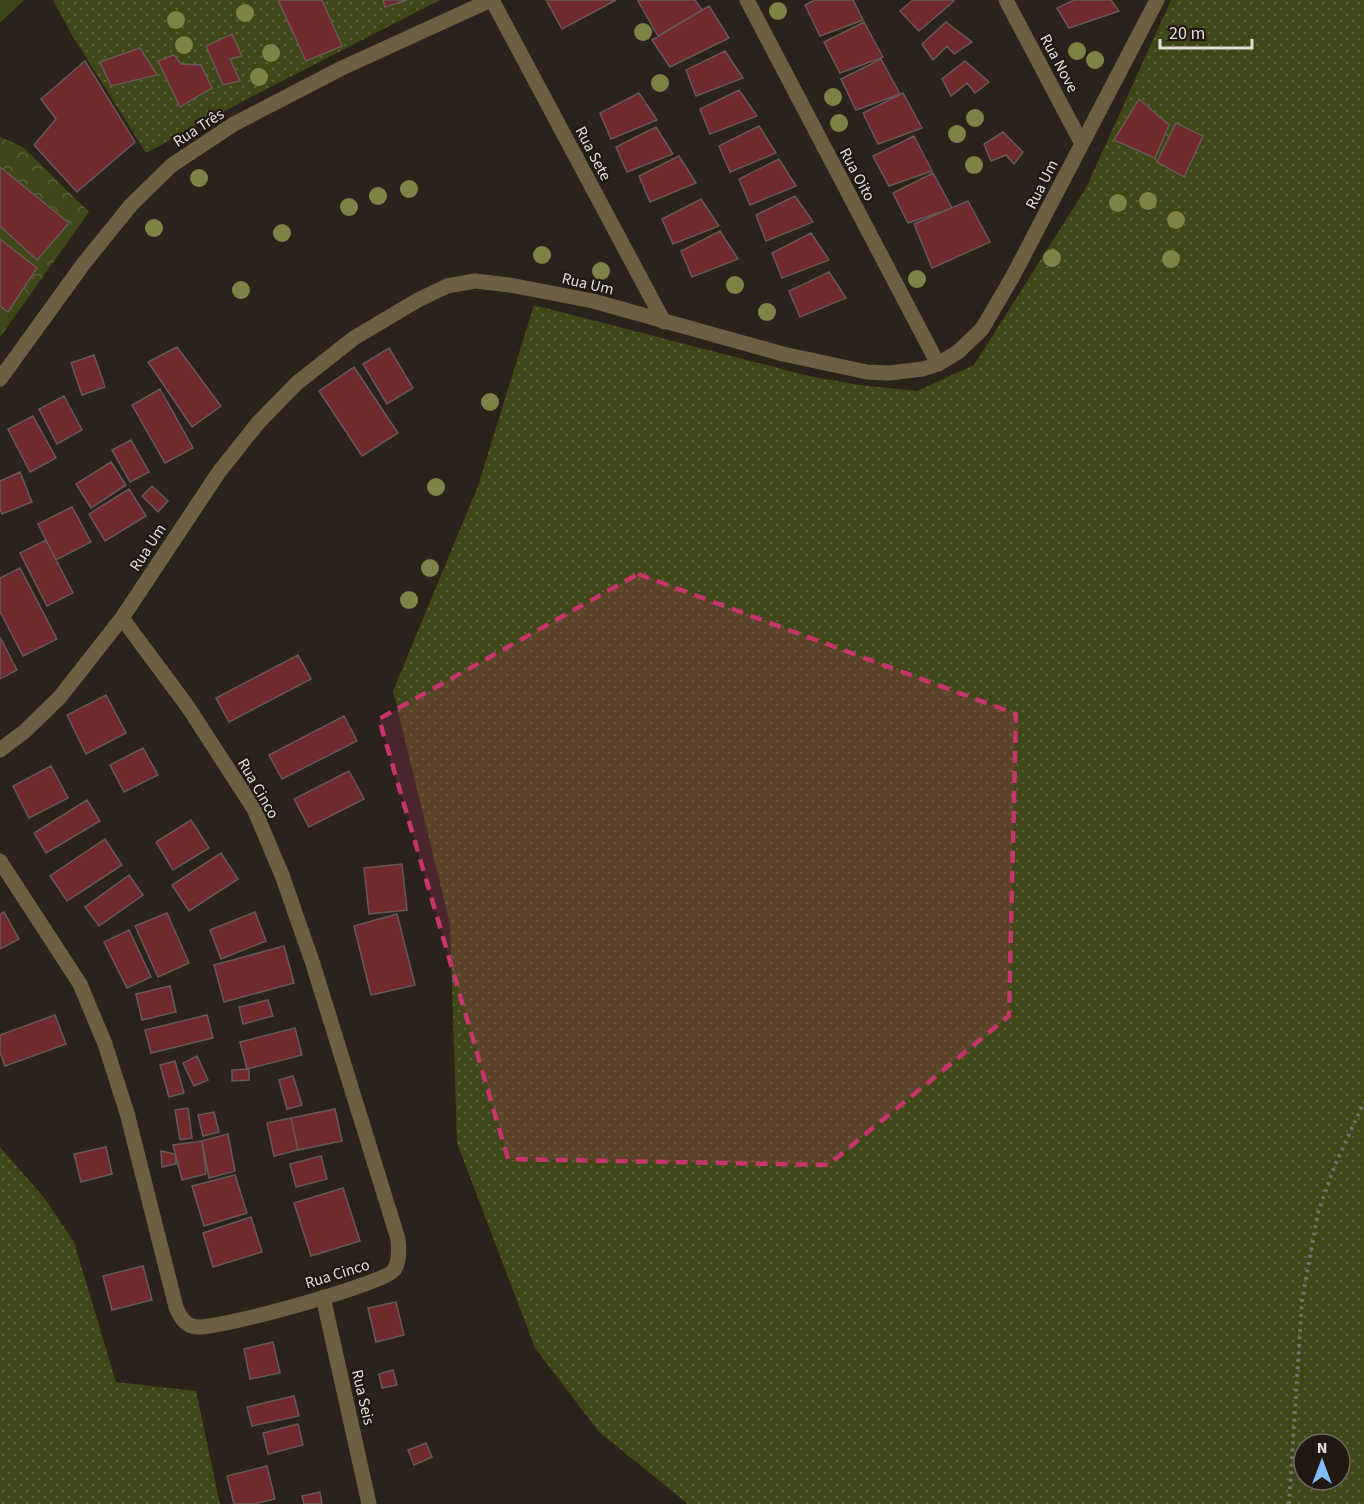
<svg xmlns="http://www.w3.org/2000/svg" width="1364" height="1504" font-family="'Source Sans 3',sans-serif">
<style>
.green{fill:url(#green-dots);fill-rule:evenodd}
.forest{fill:url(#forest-crowns)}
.pitch{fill:#3f4617}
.building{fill:#70292d;stroke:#685959;stroke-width:1.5}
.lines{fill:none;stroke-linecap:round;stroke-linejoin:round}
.path{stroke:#786f6a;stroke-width:4;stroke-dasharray:3 4.5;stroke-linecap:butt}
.minor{stroke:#6d5f43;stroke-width:15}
.tree{fill:#7e8246}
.marked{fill:#c7356e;fill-opacity:0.2;stroke:#c7356e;stroke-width:4.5;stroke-dasharray:12 8;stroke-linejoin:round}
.labels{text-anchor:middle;stroke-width:4.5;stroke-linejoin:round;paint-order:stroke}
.street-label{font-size:16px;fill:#e3dcd8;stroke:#221812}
</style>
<defs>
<pattern id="green-dots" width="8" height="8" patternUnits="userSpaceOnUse" patternTransform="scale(1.5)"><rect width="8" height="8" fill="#3f4617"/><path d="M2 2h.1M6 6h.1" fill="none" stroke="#5b6038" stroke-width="1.8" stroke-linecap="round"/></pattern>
<pattern id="forest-crowns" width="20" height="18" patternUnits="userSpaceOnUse" patternTransform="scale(1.5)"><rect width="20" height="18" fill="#3f4617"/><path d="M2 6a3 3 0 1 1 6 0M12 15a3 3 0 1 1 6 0" fill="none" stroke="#5b6038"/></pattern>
</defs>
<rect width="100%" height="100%" fill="#2c221c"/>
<path class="green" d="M53 0H440L249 98 146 153 72 35Z
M1171 0H1364V1504H688L599 1432 535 1348 457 1143 450 924 393 691 478 486 534 305 809 376 860 385 917 391 974 365 1086 188ZM1304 1444H1340V1480H1304Z
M0 1147 46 1200 74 1242 116 1382 196 1391 220 1504H0Z"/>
<path class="forest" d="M0 137 23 147 89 212 0 337Z"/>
<path class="pitch" d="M0 0H24L0 23Z"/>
<path class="building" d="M278 0H322L342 46 306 61Z
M383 0H407L385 7Z
M546 0H616L562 29Z
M639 0H695L702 10 658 36 638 1Z
M815 0H853L863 20 820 36 805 5Z
M913 0H953L954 1 919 31 900 11Z
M1074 0H1111L1119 11 1069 28 1057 8Z
M709 6 729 38 670 67 652 40Z
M864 22 883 57 840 73 824 42Z
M946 22 972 42 954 54 947 46 933 60 922 44Z
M232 34 242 56 230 59 240 81 223 85 206 46Z
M140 48 157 75 111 86 100 62Z
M725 51 743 78 696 96 686 70Z
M174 55 181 64 201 65 212 88 180 107 158 61Z
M881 59 900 94 856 110 841 79Z
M85 61 135 142 77 192 34 145 56 119 41 99Z
M965 61 989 82 975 93 967 83 951 96 942 79Z
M739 90 757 116 710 134 700 109Z
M639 93 657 120 611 139 600 113Z
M903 93 922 128 878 144 863 113Z
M1139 99 1169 125 1155 158 1114 140Z
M1176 123 1203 136 1184 177 1157 162Z
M759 126 776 153 730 172 719 146Z
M656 127 673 154 627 172 616 147Z
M1003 132 1023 152 1014 164 1006 155 991 161 984 144Z
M914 136 932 171 889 186 873 156Z
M679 156 696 183 650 202 639 176Z
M779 159 796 186 750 205 739 179Z
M0 167 69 223 37 260 0 226Z
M933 173 952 208 908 223 893 193Z
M795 196 813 222 766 241 756 215Z
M701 199 719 226 673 244 662 219Z
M968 201 990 242 932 268 914 224Z
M720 231 738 259 692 277 681 251Z
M811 233 829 260 782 278 772 253Z
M0 239 37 268 8 312 0 306Z
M829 272 846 298 800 317 789 291Z
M177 347 221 406 192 427 148 362Z
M389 348 413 388 387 404 363 364Z
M94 355 105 387 82 395 71 363Z
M354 367 398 433 362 456 319 391Z
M160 389 193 448 165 463 132 405Z
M64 396 82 430 57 444 39 409Z
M33 416 56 458 30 472 8 429Z
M131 440 149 472 130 482 112 450Z
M111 462 126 485 91 508 76 484Z
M20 472 32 502 2 514 0 509V481Z
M152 486 168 501 158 512 142 496Z
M129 489 146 516 105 541 89 514Z
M72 507 91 542 56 560 38 524Z
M46 540 73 593 47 606 20 553Z
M20 568 57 639 23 656 0 612V578Z
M0 637 17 670 0 679Z
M298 655 311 679 229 722 216 698Z
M106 695 126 733 86 754 67 715Z
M344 716 357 741 282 779 269 755Z
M143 748 158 775 124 792 110 765Z
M51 766 68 798 29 818 13 786Z
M349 771 364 799 309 827 294 799Z
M87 800 100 821 46 853 34 833Z
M191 820 209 848 173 870 156 842Z
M105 839 122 865 67 901 50 876Z
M221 853 238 879 189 911 172 885Z
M402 864 407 910 369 914 364 868Z
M129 875 143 895 99 926 85 907Z
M4 912 19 939 0 949V914Z
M255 912 266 941 221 959 210 930Z
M167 913 189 963 158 977 135 926Z
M397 914 415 985 371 995 354 926Z
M129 930 151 977 127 988 104 942Z
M284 946 294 983 224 1002 214 965Z
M170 986 176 1012 142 1020 136 994Z
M268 1000 273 1016 243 1024 239 1007Z
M55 1015 66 1044 5 1066 0 1052V1035Z
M207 1015 213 1038 151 1053 145 1030Z
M295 1028 302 1055 247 1069 240 1042Z
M197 1056 208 1080 194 1086 183 1063Z
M175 1061 184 1093 169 1097 160 1065Z
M249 1069V1080L232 1081V1070Z
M293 1076 302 1105 287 1109 279 1080Z
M188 1108 192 1138 180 1140 175 1110Z
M335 1109 342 1141 298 1150 291 1118Z
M214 1112 219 1132 203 1136 198 1115Z
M291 1118 298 1150 274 1156 267 1123Z
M228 1134 235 1171 209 1178 202 1141Z
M202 1141 206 1174 182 1180 173 1145Z
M106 1147 112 1174 81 1182 74 1154Z
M161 1151 175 1154 176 1164 162 1167Z
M321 1156 327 1179 296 1187 290 1164Z
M235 1175 247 1213 204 1226 192 1186Z
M343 1188 360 1241 311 1256 294 1203Z
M251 1217 262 1252 213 1267 203 1233Z
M143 1266 152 1300 112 1310 103 1276Z
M396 1302 404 1335 376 1342 368 1308Z
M273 1342 280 1373 250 1379 244 1349Z
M393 1370 397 1385 382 1388 379 1374Z
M294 1396 299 1416 252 1426 247 1407Z
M298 1424 303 1445 268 1454 263 1433Z
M426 1443 432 1457 414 1465 408 1450Z
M267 1466 275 1499 254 1504H234L227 1476Z
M320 1492 322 1504H304L302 1496Z"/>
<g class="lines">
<path class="path" d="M1289 1504 1302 1301 1318 1213 1335 1165 1364 1102"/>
<path class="minor" d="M492 0 664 322
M747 0 938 364
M1006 0 1082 144
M0 379 84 263 131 205 172 165 234 124 342 68 491 0
M0 750 25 731 60 697 122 618 219 472 258 423 297 383 354 338 418 300 447 286 475 281 510 285 593 301 783 354 867 372 889 373 923 369 938 364 958 352 982 329 1013 276 1157 0
M0 861 80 984 105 1044 127 1113 176 1307C180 1317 185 1326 197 1327 219 1329 384 1284 394 1270 400 1261 399 1249 398 1239L313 964 282 875 254 809 188 707 122 618
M323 1297 369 1504"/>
</g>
<g class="tree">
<circle cx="778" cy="11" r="9"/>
<circle cx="245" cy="13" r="9"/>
<circle cx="176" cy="20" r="9"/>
<circle cx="643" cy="32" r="9"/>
<circle cx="184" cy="45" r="9"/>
<circle cx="1077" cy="51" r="9"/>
<circle cx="271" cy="53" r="9"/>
<circle cx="1095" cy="60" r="9"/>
<circle cx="259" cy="77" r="9"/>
<circle cx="660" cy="83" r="9"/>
<circle cx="833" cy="97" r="9"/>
<circle cx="975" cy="118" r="9"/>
<circle cx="839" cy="123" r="9"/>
<circle cx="957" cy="134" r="9"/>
<circle cx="974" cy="165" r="9"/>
<circle cx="199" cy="178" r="9"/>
<circle cx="409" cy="189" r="9"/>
<circle cx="378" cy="196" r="9"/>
<circle cx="1148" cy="201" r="9"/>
<circle cx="1118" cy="203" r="9"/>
<circle cx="349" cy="207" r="9"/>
<circle cx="1176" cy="220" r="9"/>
<circle cx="154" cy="228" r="9"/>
<circle cx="282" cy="233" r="9"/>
<circle cx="542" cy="255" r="9"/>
<circle cx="1052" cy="258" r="9"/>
<circle cx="1171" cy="259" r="9"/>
<circle cx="601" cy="271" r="9"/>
<circle cx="917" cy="279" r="9"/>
<circle cx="735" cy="285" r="9"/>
<circle cx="241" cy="290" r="9"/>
<circle cx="767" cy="312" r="9"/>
<circle cx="490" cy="402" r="9"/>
<circle cx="436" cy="487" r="9"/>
<circle cx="430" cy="568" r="9"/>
<circle cx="409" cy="600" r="9"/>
</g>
<path class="marked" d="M638 574 1016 714 1009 1016 828 1165 508 1159 379 719Z"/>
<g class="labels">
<g class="street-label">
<text transform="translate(1060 63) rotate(62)" y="6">Rua Nove</text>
<text transform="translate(198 127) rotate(-33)" y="6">Rua Três</text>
<text transform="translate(594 153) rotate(62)" y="6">Rua Sete</text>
<text transform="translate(858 174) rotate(62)" y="6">Rua Oito</text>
<text transform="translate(1041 184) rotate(-63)" y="6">Rua Um</text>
<text transform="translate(588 283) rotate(13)" y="6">Rua Um</text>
<text transform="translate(147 547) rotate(-57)" y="6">Rua Um</text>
<text transform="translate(259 788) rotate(60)" y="6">Rua Cinco</text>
<text transform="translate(337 1273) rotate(-17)" y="6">Rua Cinco</text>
<text transform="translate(364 1397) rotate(77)" y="6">Rua Seis</text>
</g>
</g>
<g transform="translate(1322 1462)"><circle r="28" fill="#221812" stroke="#6f6661" stroke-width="1.5"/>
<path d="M0-4.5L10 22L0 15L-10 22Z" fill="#83bcfb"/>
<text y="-9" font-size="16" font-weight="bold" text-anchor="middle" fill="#e3dcd8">N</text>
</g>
<path d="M1160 39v9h92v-9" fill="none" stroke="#e3dcd8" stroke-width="3"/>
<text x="1169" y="39" font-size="18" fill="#e3dcd8" stroke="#221812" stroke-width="4.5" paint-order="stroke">20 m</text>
</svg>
